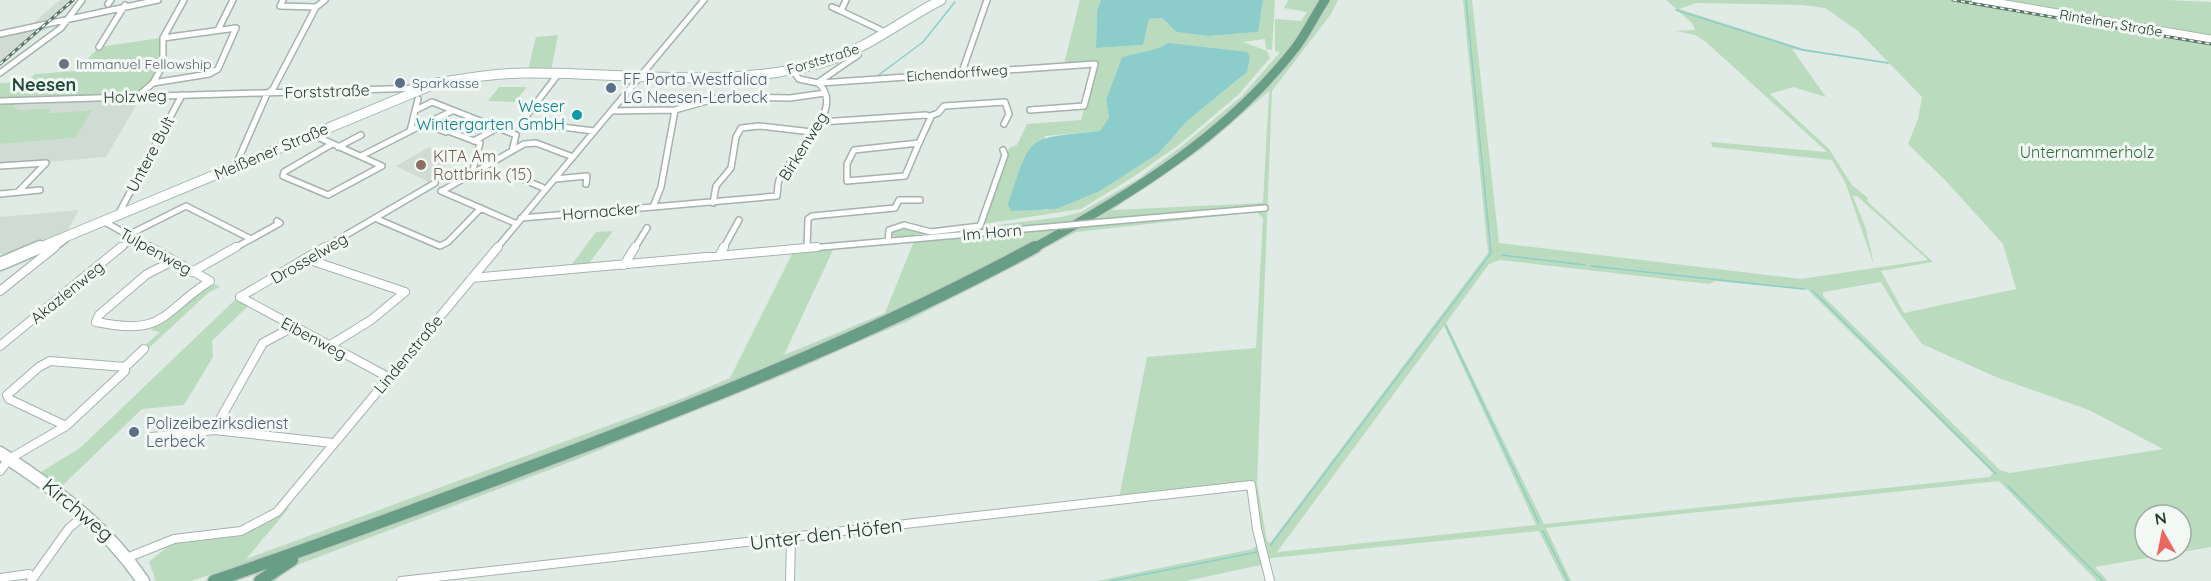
<svg xmlns="http://www.w3.org/2000/svg" width="2211" height="581" font-family="Quicksand,sans-serif">
<style>
.built{fill:#d0dbd4}
.green{fill:#bbdbbe;fill-rule:evenodd}
.water{fill:#8ccdcb}
.lines{fill:none;stroke-linecap:round;stroke-linejoin:round}
.stream{stroke:#8ccdcb;stroke-width:1.5}
.street-far1-casing{stroke:#a4b3ab;stroke-width:8}
.street-casing{stroke:#a4b3ab;stroke-width:10}
.secondary-far1-casing{stroke:#a3b9ae;stroke-width:11}
.secondary-casing{stroke:#a3b9ae;stroke-width:15}
.primary-far1-casing{stroke:#c1c8c5;stroke-width:11}
.primary-casing{stroke:#c1c8c5;stroke-width:15}
.street-far1{stroke:#fff;stroke-width:5}
.street{stroke:#fff;stroke-width:8}
.secondary-far1{stroke:#fff;stroke-width:9}
.secondary{stroke:#fff;stroke-width:12}
.primary-far1{stroke:#689e86;stroke-width:9}
.primary{stroke:#689e86;stroke-width:12}
.rail-casing{stroke:#5d766b;stroke-width:3}
.rail{stroke:#f2f8f4;stroke-width:1.5;stroke-dasharray:4;stroke-linecap:butt}
.street-bridge-casing{stroke:#a4b3ab;stroke-width:8;stroke-linecap:butt}
.street-bridge{stroke:#fff;stroke-width:5}
.worship-dot{fill:#6b7280;stroke:#f2f8f4;stroke-width:2}
.service-dot{fill:#5c6f8a;stroke:#f2f8f4;stroke-width:2}
.culture-dot{fill:#0f9aa8;stroke:#f2f8f4;stroke-width:2}
.education-dot{fill:#8d6e63;stroke:#f2f8f4;stroke-width:2}
.labels{text-anchor:middle;stroke-width:6;stroke-linejoin:round;paint-order:stroke}
.far-street-label{font-size:14px;fill:#233b30;stroke:#f2f8f4}
.far-worship-label{font-size:14px;fill:#5b616d;stroke:#f2f8f4;text-anchor:start}
.far-service-label{font-size:14px;fill:#4e5e75;stroke:#f2f8f4;text-anchor:start}
.service-label{font-size:16px;fill:#4e5e75;stroke:#f2f8f4;text-anchor:start}
.street-label{font-size:16px;fill:#233b30;stroke:#f2f8f4}
.culture-label{font-size:16px;fill:#0d838f;stroke:#f2f8f4;text-anchor:end}
.park-label{font-size:16px;fill:#2f6f3c;stroke:#f2f8f4}
.education-label{font-size:16px;fill:#785e54;stroke:#f2f8f4;text-anchor:start}
.far-district-label{font-size:18px;font-weight:bold;fill:#204c39;stroke:#f2f8f4}
.near-street-label{font-size:20px;fill:#233b30;stroke:#f2f8f4}
</style>
<rect width="100%" height="100%" fill="#e1ebe5"/>
<path class="built" d="M60 0H76L55 19 32 24Z
M51 23 22 48 0 66V35Z
M141 97 106 157 0 166V144L75 138 91 110 48 113 51 108 18 110 14 108 17 102Z
M429 147 449 155 442 174 446 176 433 184 396 166Z
M79 210 63 238 12 259 0 253V217Z"/>
<path class="green" d="M1080 0H1101L1097 10 1096 48 1143 45 1149 19 1162 18 1176 32 1208 36 1257 32 1263 0H1275L1272 50 1266 49 1265 39 1243 42 1267 51 1270 58 1238 95 1180 144 1133 177 1081 209 983 224 1009 148 1017 145 1027 124 1081 120 1097 63 1064 64ZM1160 48 1247 72 1186 122 1159 153 1100 191 1044 211 1045 136 1100 131 1109 117 1106 100 1122 57Z
M1288 0H1338L1331 14 1272 91 1257 483 1267 541 1270 543 1488 253 1463 0H1472L1499 243 1801 279 1928 260 1857 196H1853L1866 229 1874 265 1845 182 1832 160 1712 147 1711 142 1827 152 1706 42 1695 35 1676 31 1695 30 1692 23 1666 0H2167L2211 2V43L2140 32 2211 44V547L2095 567 2108 581H2097L1999 481 1546 528 1571 581H1564L1539 531 1271 558 1269 561 1275 581H1266L1261 565 1186 581H1096L1253 549 1257 545 1249 493 1244 490 966 521 1119 498 1147 357 1256 348 1263 218 1257 212 1076 232 906 322 578 459 297 565 282 572 276 581H267L288 550 191 581H156L149 562 181 536 232 533 290 507 246 559 683 398 730 378 793 252 834 248 784 355 885 313 914 241 890 235V232L901 227 949 231 1061 217 1081 212 1138 179 1182 146 1242 96 1280 52 1275 51V19L1301 21 1307 12 1284 8ZM1696 3 1802 5 1825 8 1858 31 1888 62 1804 49 1679 9ZM1792 49 1890 64 1922 97 1918 119 1908 144 1946 181 2003 244 2016 289 1904 313 1881 271 1933 262 1867 201 1868 198 1852 185 1829 149 1770 94 1793 87 1826 97ZM1269 91 1263 203 1112 210 1203 148ZM1500 260 1709 284 1715 281 1808 290 1993 473 1990 477 1544 524 1446 323 1489 264ZM1881 282 1900 314 1922 344 1996 377 2089 410 2163 449 2010 473 2000 470 1823 296V292ZM1444 326 1536 525 1278 552H1277ZM2145 515H2181V551H2145Z
M558 35 551 71 528 70 536 37Z
M160 38C163 66 158 76 136 94L17 102 14 107 18 110 52 108 49 113 92 110 75 138 0 144V83L27 82 35 74 76 71 99 47Z
M499 87H527L515 102 488 101Z
M613 231 587 266 569 268 596 232Z
M212 283 220 287 208 293 149 348 143 347 160 332 151 330 193 293Z
M239 296 251 303 212 341 213 357 184 405 142 409 61 487 41 472 80 448Z"/>
<path class="water" d="M1101 0H1263L1258 32 1208 36 1176 32 1162 18 1149 19 1143 45 1096 48 1097 10Z
M1169 43 1247 52 1250 57 1247 72 1186 122 1159 153 1100 191 1056 209 1011 211 1008 204C1032 133 1025 139 1100 131L1109 117 1106 100 1122 57 1159 48Z"/>
<g class="lines">
<path class="stream" d="M1676 10 1803 50 1888 63
M876 77 923 42 955 2
M1502 255 1585 265
M1591 266 1804 289
M1812 290 1996 474
M1446 326 1539 523
M2008 486 2103 581
M1543 531 1568 581
M1270 546 1491 253 1466 0
M1111 581 1257 552"/>
<g class="street-far1-casing">
<path id="street-far1" d="M283 0 280 6 316 7
M846 0 841 11 887 33
M108 4 111 0
M832 7 841 11
M218 30 233 0
M0 34 158 0
M99 47 125 5
M792 70 799 79 818 83
M962 72 987 0
M0 73 61 28 82 0
M559 73 524 119 529 123 594 131
M820 81 858 55
M153 83 209 74 218 69 236 28 163 38
M820 83 1095 64 1084 106 1030 110
M138 96 153 83 163 65V38L184 0
M0 101 420 88
M416 110 432 102 516 135 512 151
M612 111 675 110 721 97 790 98 825 93
M930 116 938 113 944 106 1005 102 1009 114 1004 124
M821 122 926 115 931 117 919 143
M425 124 452 111
M410 131 418 99
M448 131 480 143 472 174
M311 134 382 166 328 195 283 176 284 172 332 144
M474 141 497 128
M919 143 905 176 847 181V164L854 150Z
M338 147 361 135
M361 156 424 124 446 132 471 118
M240 164 238 160 267 94 273 89 316 7 325 0
M0 166 46 163 18 192
M518 177 546 189
M555 179 587 176 586 184
M441 191 517 224
M442 191 524 144 536 143 573 157
M0 194 40 190
M713 203 716 186 731 168 736 137 741 128 759 126 812 132
M653 207 777 196C778 190 777 183 780 178 792 154 848 108 818 83
M122 213 120 211 182 95
M521 218 653 207 661 187 675 110
M377 219 440 246 448 242 481 208
M103 221 153 249
M1103 222 1265 208
M128 235 186 206 251 239
M888 241 889 230 904 225 931 232 980 226 1005 155 1003 150
M807 248 808 219 812 216 895 208 899 200H920
M53 249 66 239
M120 249 133 238
M233 249 280 223 277 221
M322 249 435 183
M496 249 704 0
M634 249 647 228
M723 249 739 220
M800 249 1059 226"/>
</g>
<g class="street-casing">
<path id="street" d="M150 247 210 281
M719 256 724 247
M307 259 405 292 371 320 329 346
M173 261 147 274 99 315 96 322C166 336 159 314 210 281
M624 265 635 247
M192 272 236 247
M472 278 817 247
M0 291 55 247
M240 297 325 247
M240 297 388 377
M0 346 121 247
M66 426 9 399 7 395 39 367 50 361 125 367 144 349
M214 430 263 343 293 327
M152 437 214 430 333 443
M0 471 9 459 66 426 125 371V367
M129 557 174 539 241 531 277 512 498 247
M0 578 29 574
M31 581 69 528 86 514
M401 581 1251 485 1257 529 1270 581
M790 581 791 539"/>
</g>
<g class="secondary-far1-casing">
<path id="secondary-far1" d="M1976 0 2211 40
M36 249 437 83C467 78 497 73 527 73 625 72 725 90 821 63 866 50 900 21 941 0"/>
</g>
<g class="secondary-casing">
<path id="secondary" d="M0 264 40 247
M0 453C55 489 106 526 143 581"/>
</g>
<g class="primary-far1-casing">
<path id="primary-far1" d="M1032 249C1130 195 1227 136 1296 47 1307 32 1315 15 1325 0"/>
</g>
<g class="primary-casing">
<path id="primary" d="M214 581C337 539 458 494 580 448 735 389 889 326 1035 247
M260 581 292 560"/>
</g>
<use href="#street-far1" class="street-far1"/>
<use href="#street" class="street"/>
<use href="#secondary-far1" class="secondary-far1"/>
<use href="#secondary" class="secondary"/>
<use href="#primary-far1" class="primary-far1"/>
<use href="#primary" class="primary"/>
<g class="rail-casing">
<path id="rail" d="M1953 0 2211 44
M0 64 73 0"/>
</g>
<use href="#rail" class="rail"/>
<g class="street-bridge-casing">
<path id="street-bridge" d="M1059 226 1103 222"/>
</g>
<use href="#street-bridge" class="street-bridge"/>
</g>
<circle class="worship-dot" cx="64" cy="64" r="6"/>
<g class="service-dot">
<circle cx="400" cy="83" r="6"/>
<circle cx="611" cy="88" r="6"/>
<circle cx="134" cy="432" r="6"/>
</g>
<circle class="culture-dot" cx="577" cy="115" r="6"/>
<circle class="education-dot" cx="421" cy="165" r="6"/>
<g class="labels">
<g class="far-street-label">
<text transform="translate(2111 23) rotate(10)" y="5">Rintelner Straße</text>
<text transform="translate(823 59) rotate(-17)" y="5">Forststraße</text>
<text transform="translate(957 73) rotate(-4)" y="5">Eichendorffweg</text>
</g>
<g class="far-worship-label">
<text x="76" y="69">Immanuel Fellowship</text>
</g>
<g class="far-service-label">
<text x="412" y="88">Sparkasse</text>
</g>
<g class="service-label">
<text x="623" y="85">FF Porta Westfalica<tspan x="623" dy="18">LG Neesen-Lerbeck</tspan></text>
<text x="146" y="429">Polizeibezirksdienst<tspan x="146" dy="18">Lerbeck</tspan></text>
</g>
<g class="street-label">
<text transform="translate(327 91) rotate(-2)" y="6">Forststraße</text>
<text transform="translate(135 96) rotate(-2)" y="6">Holzweg</text>
<text transform="translate(803 146) rotate(-58)" y="6">Birkenweg</text>
<text transform="translate(271 151) rotate(-23)" y="6">Meißener Straße</text>
<text transform="translate(150 154) rotate(-62)" y="6">Untere Bult</text>
<text transform="translate(601 211) rotate(-5)" y="6">Hornacker</text>
<text transform="translate(992 232) rotate(-5)" y="6">Im Horn</text>
<text transform="translate(156 251) rotate(29)" y="6">Tulpenweg</text>
<text transform="translate(309 258) rotate(-30)" y="6">Drosselweg</text>
<text transform="translate(67 292) rotate(-39)" y="6">Akazienweg</text>
<text transform="translate(314 338) rotate(28)" y="6">Eibenweg</text>
<text transform="translate(408 354) rotate(-50)" y="6">Lindenstraße</text>
</g>
<g class="culture-label">
<text x="565" y="112">Weser<tspan x="565" dy="18">Wintergarten GmbH</tspan></text>
</g>
<g class="park-label">
<text x="2087" y="158">Unternammerholz</text>
</g>
<g class="education-label">
<text x="433" y="162">KITA Am<tspan x="433" dy="18">Rottbrink (15)</tspan></text>
</g>
<g class="far-district-label">
<text x="44" y="91">Neesen</text>
</g>
<g class="near-street-label">
<text transform="translate(78 510) rotate(40)" y="7">Kirchweg</text>
<text transform="translate(826 534) rotate(-7)" y="7">Unter den Höfen</text>
</g>
</g>
<g transform="translate(2163 533) rotate(351)"><circle r="28" fill="#f2f8f4" stroke="#9faca6" stroke-width="1.5"/>
<path d="M0-4.5L10 22L0 15L-10 22Z" fill="#ea6860"/>
<text y="-9" font-size="16" font-weight="bold" text-anchor="middle" fill="#233b30">N</text>
</g>
</svg>
